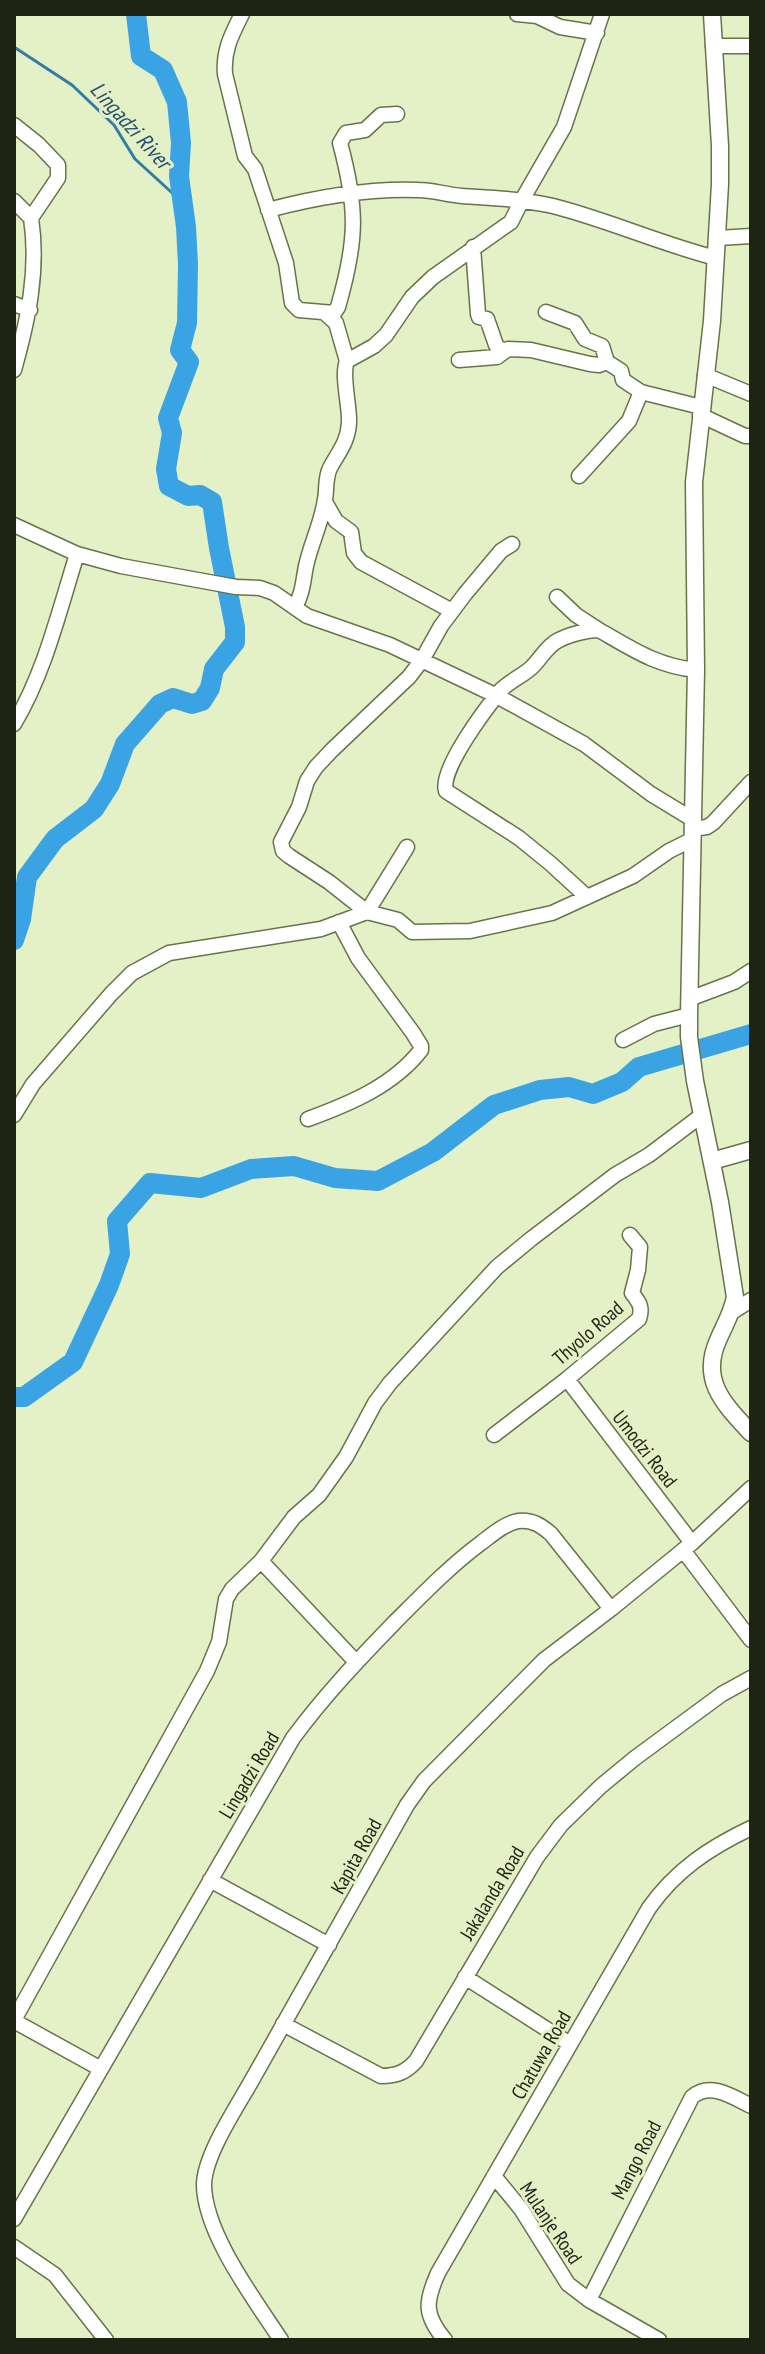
<svg xmlns="http://www.w3.org/2000/svg" width="765" height="2354" font-family="'PT Sans Narrow',sans-serif">
<style>
.lines{fill:none;stroke-linecap:round;stroke-linejoin:round}
.stream{stroke:#327da5;stroke-width:3}
.river{stroke:#3aa3e4;stroke-width:20}
.minor-casing{stroke:#68734c;stroke-width:17}
.tertiary-casing{stroke:#68734c;stroke-width:19}
.minor{stroke:#fff;stroke-width:14}
.tertiary{stroke:#fff;stroke-width:16}
.labels{text-anchor:middle;stroke-width:6;stroke-linejoin:round;paint-order:stroke}
.street-label{font-size:20px;fill:#1f2313;stroke:#e4f0c5}
.water-label{font-size:22px;font-style:italic;fill:#244e69;stroke:#e4f0c5}
</style>
<rect width="100%" height="100%" fill="#e4f0c5"/>
<g class="lines">
<path class="stream" d="M14 47 72 85 114 125 135 159 181 201"/>
<path class="river" d="M14 940 21 919 27 877 55 839 94 809 110 784 125 744 160 704 173 698 192 704 202 701 210 688 214 669 235 642V627L219 548 212 502 200 495 188 496 169 486 166 469 172 433 168 418 189 362 180 350 187 323 188 264 186 227 179 176 181 143 177 102 163 70 141 56 136 14
M14 1397H24L73 1362 109 1285 120 1254 117 1221 150 1183 201 1188 251 1169 294 1166 335 1178 378 1181 433 1152 494 1105 540 1090 569 1087 593 1094 622 1082 639 1067 751 1034"/>
<g class="minor-casing">
<path id="minor" d="M242 14C232 34 223 50 225 74L245 156 255 169 286 263 292 303 299 310 334 313 338 307C357 241 358 209 340 143L346 133 365 130 381 115 397 114
M517 14 537 16 560 27 597 33
M713 46H751
M14 125 39 145 58 165V178L31 218
M14 201 31 218C39 270 28 320 14 370
M268 210C317 197 368 188 419 190 433 190 447 195 462 196 493 198 522 199 553 206 608 220 661 244 716 258
M718 238 751 236
M473 247 478 314 479 317 487 319 496 345 502 351
M14 304 30 310
M546 312 575 323 585 339 602 346 607 362 621 371 623 380 641 392 701 407
M326 314 336 323 347 361
M459 360 497 357 508 349 531 350 590 364 599 365 607 362
M705 375 751 394
M700 415 745 436H751
M579 476 629 421 641 392
M325 502 336 521 351 532 354 553 361 562 452 611
M14 525 77 554 121 566 236 587 260 588 274 593 307 616 390 645 497 696 584 744 651 794 692 819
M557 597 576 615 599 630
M295 607C303 593 303 581 306 566 311 543 322 522 325 499 327 489 325 478 330 468 338 453 348 442 349 423 350 406 341 375 347 361L374 346 386 335 412 297 433 277 511 222 522 200 564 127 602 14
M14 724C45 672 59 611 77 554
M692 829 707 827 713 823 751 782
M407 847 367 912 329 882 289 856 283 851 281 842 299 807 307 781 316 767 332 750 409 677 422 660 441 626 465 594 501 551 512 544
M587 897 551 864 519 838 446 791C439 770 487 707 501 690 510 681 522 676 531 668 540 660 546 647 557 641 568 635 586 630 599 630 632 649 657 666 696 670
M689 999 734 982 751 971
M623 1040 654 1024 689 1015
M14 1115 33 1084 111 994 132 973 169 953 321 929 367 912 398 920 412 932 470 931 552 913 633 876 669 851 691 840
M308 1119C349 1104 393 1086 421 1050V1046L413 1033 358 958 339 922
M732 1312 751 1300
M567 1379 692 1543
M494 1435 567 1379 639 1319C643 1307 639 1302 632 1293L638 1270 640 1247 630 1235
M683 1550 751 1640
M261 1561 356 1662
M210 1880 329 1945
M465 1977 570 2044
M14 2020 207 1671 219 1642 226 1599 232 1589 261 1561 294 1517 319 1495 346 1457 375 1403 390 1383 497 1267 531 1239 615 1175 649 1155 702 1115
M14 2021 101 2069
M283 2024 381 2076C397 2076 406 2072 416 2061L537 1857 561 1825 601 1786 635 1758 722 1694 751 1678
M494 2176 521 2209 568 2284 589 2300 659 2340
M14 2219 293 1738C324 1696 359 1659 395 1622 423 1594 450 1566 481 1543 493 1534 504 1524 518 1521 532 1519 542 1526 551 1534L611 1609
M14 2247 55 2275 106 2340
M589 2300 692 2097C710 2081 733 2097 751 2106
M281 2340C255 2300 204 2233 204 2184 205 2154 237 2107 252 2080 303 1988 356 1897 407 1805L424 1781 544 1660 611 1609 692 1543 751 1488
M445 2340C424 2315 425 2302 438 2273L649 1908C676 1870 709 1848 751 1828"/>
</g>
<g class="tertiary-casing">
<path id="tertiary" d="M712 14 720 146V184L712 321 694 482 696 670 689 1015V1037L695 1081 720 1202 735 1297C732 1313 725 1324 719 1338 699 1380 724 1404 751 1433
M712 1161 751 1150"/>
</g>
<use href="#minor" class="minor"/>
<use href="#tertiary" class="tertiary"/>
</g>
<g class="labels">
<g class="street-label">
<text transform="translate(588 1333) rotate(-41)" y="7">Thyolo Road</text>
<text transform="translate(645 1449) rotate(52)" y="7">Umodzi Road</text>
<text transform="translate(249 1775) rotate(-59)" y="7">Lingadzi Road</text>
<text transform="translate(356 1856) rotate(-61)" y="7">Kapita Road</text>
<text transform="translate(492 1893) rotate(-59)" y="7">Jakalanda Road</text>
<text transform="translate(541 2055) rotate(-60)" y="7">Chatuwa Road</text>
<text transform="translate(636 2160) rotate(-63)" y="7">Mango Road</text>
<text transform="translate(551 2223) rotate(56)" y="7">Mulanje Road</text>
</g>
<g class="water-label">
<text transform="translate(131 125) rotate(48)" y="8">Lingadzi River</text>
</g>
</g>
<rect width="765" height="2354" fill="none" stroke="#1f2313" stroke-width="32"/>
</svg>
